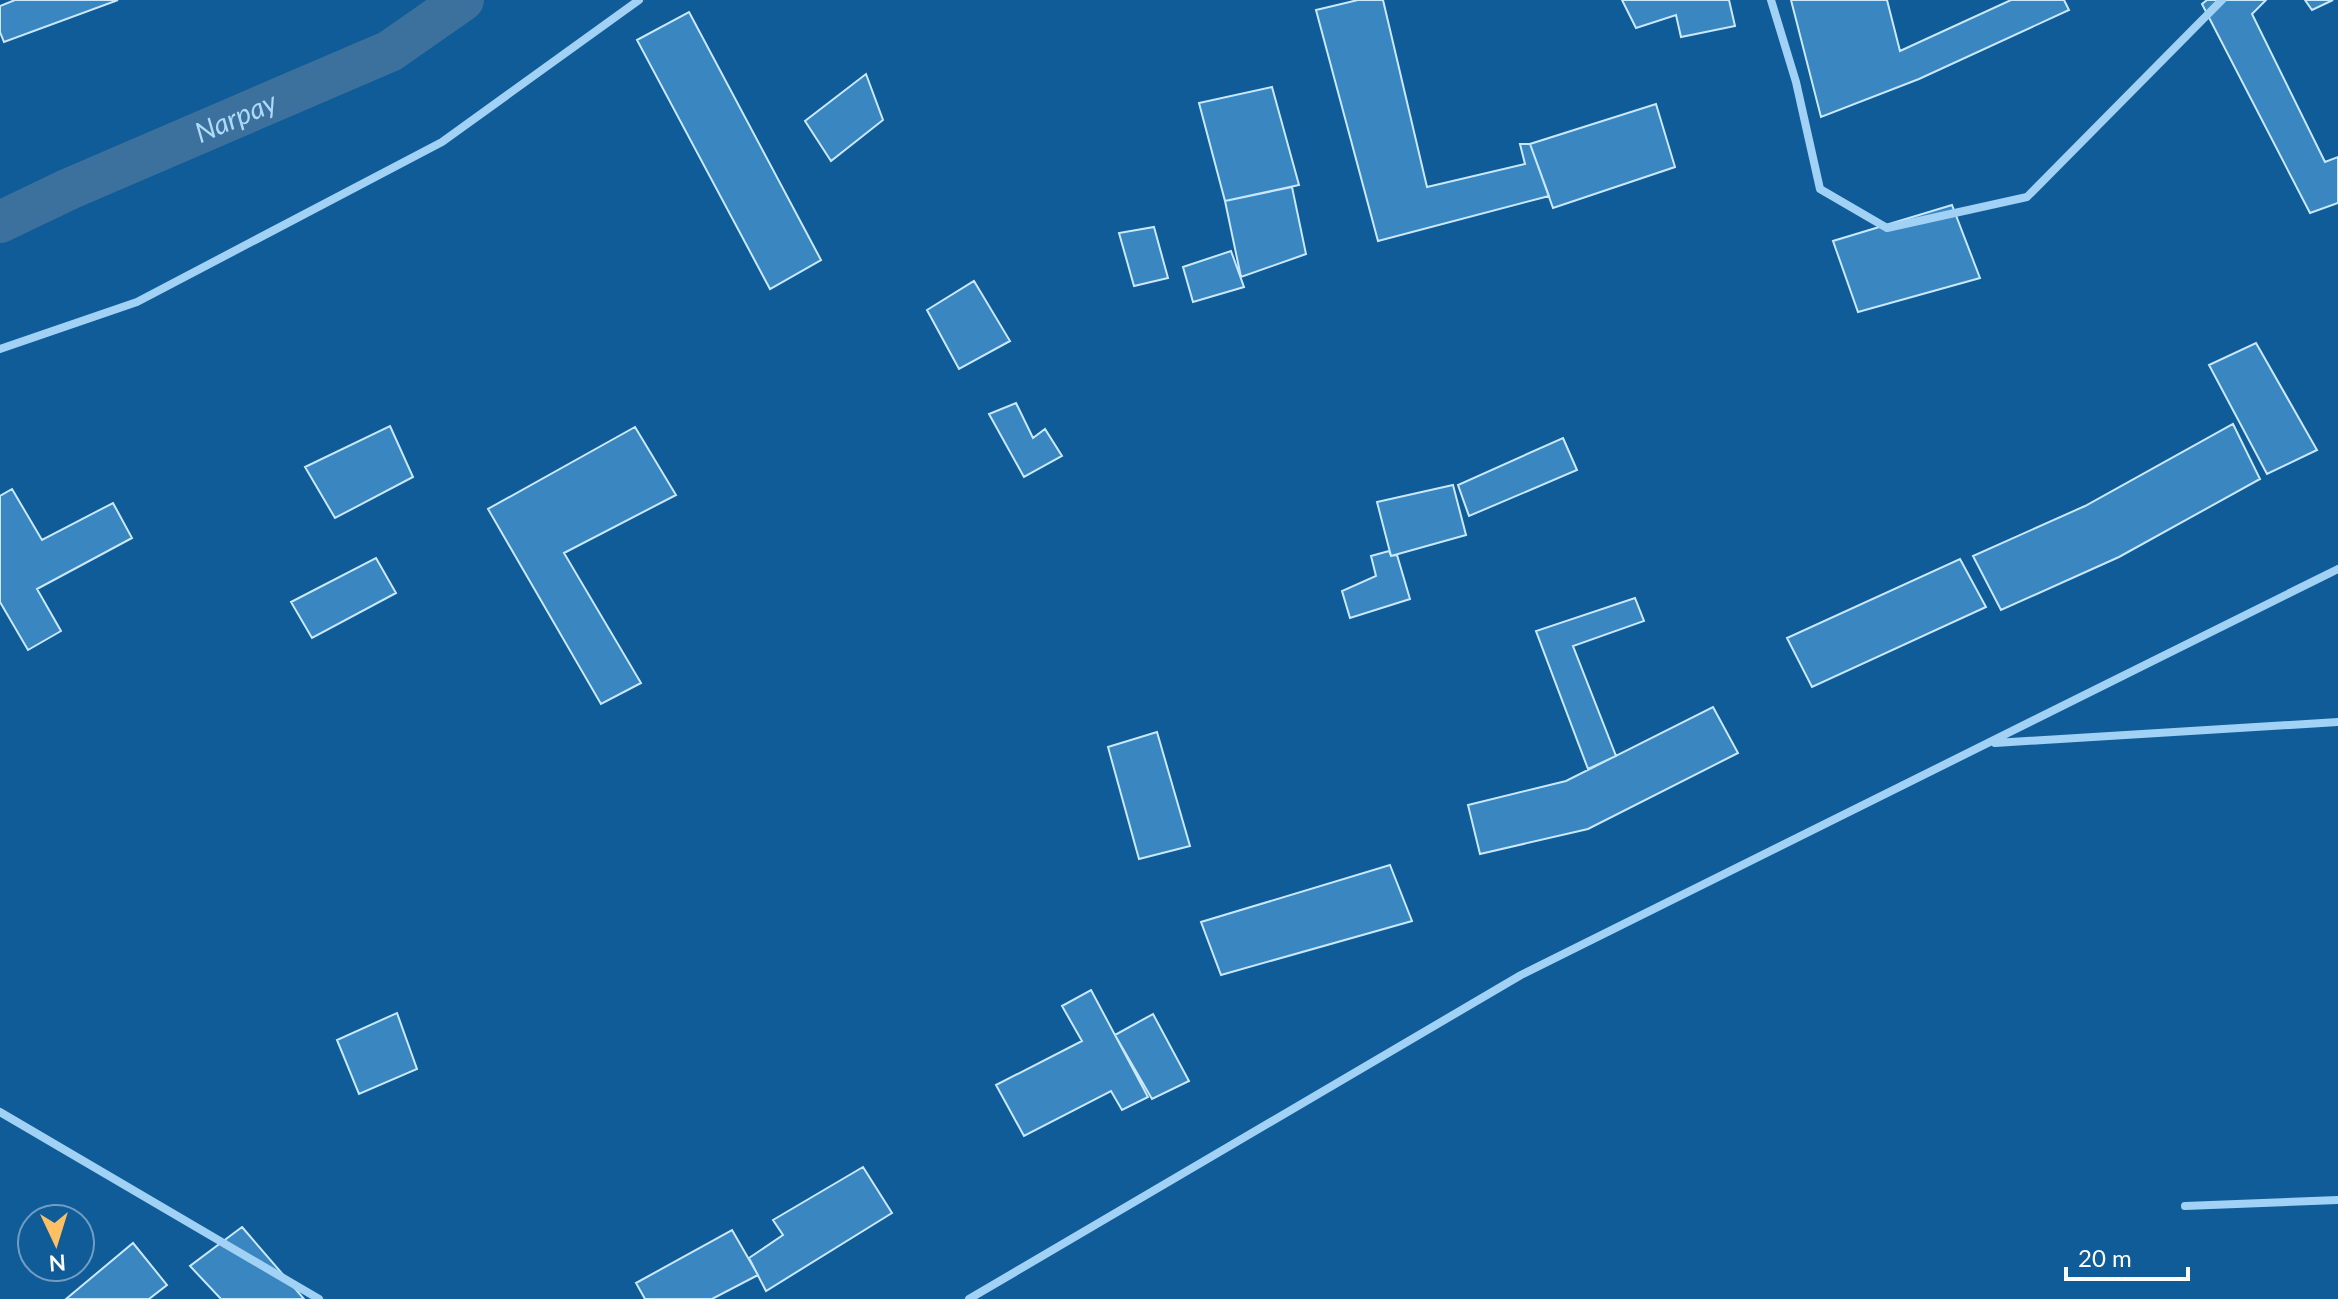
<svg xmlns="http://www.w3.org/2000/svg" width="2338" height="1299" font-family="Lato,sans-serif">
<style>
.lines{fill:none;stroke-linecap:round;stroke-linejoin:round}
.canal{stroke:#3b719c;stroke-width:42}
.building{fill:#3986c0;stroke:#c9e8fe;stroke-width:2}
.minor{stroke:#a1d1f4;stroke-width:8}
.labels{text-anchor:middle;stroke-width:6;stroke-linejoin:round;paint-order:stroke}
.water-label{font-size:28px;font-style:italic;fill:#addafb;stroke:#105c98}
</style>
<rect width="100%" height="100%" fill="#105c98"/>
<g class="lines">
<path class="canal" id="s1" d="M0 222 69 189 390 51 463 0"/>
</g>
<path class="building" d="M15 0H118L4 42 0 32V6Z
M1358 0H1383L1427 187 1525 164 1520 144H1530L1549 196 1378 241 1316 10Z
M1622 0H1729L1735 26 1681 37 1676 15 1636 28Z
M1791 0H1887L1900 51 2011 0H2064L2069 10 1919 79 1821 117Z
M2207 0H2266L2252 14 2325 162 2338 157V203L2310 213 2202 4Z
M2305 0H2333L2312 10Z
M689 12 821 260 770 289 637 40Z
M866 74 883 120 831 161 805 121Z
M1272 87 1299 185 1225 201 1199 103Z
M1656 104 1675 167 1553 208 1530 144Z
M1292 187 1306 254 1241 277 1225 201Z
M1952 205 1980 278 1858 312 1833 241Z
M1154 227 1168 278 1134 286 1119 233Z
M1231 251 1244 287 1193 302 1183 267Z
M974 281 1010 341 959 369 927 310Z
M2256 343 2317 450 2267 474 2209 365Z
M1016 403 1033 438 1045 429 1062 456 1024 477 989 414Z
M2233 424 2260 479 2119 557 2001 610 1973 556 2085 506Z
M390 426 413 477 335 518 305 467Z
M635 427 676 495 564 553 641 683 601 704 488 509Z
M1563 438 1577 470 1469 516 1458 485Z
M1453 485 1466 535 1391 556 1377 502Z
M12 489 42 540 113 503 132 538 37 589 61 631 28 650 0 602V496Z
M1389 551 1391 556 1397 555 1410 599 1350 618 1342 591 1376 576 1371 556Z
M376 558 396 593 312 638 291 602Z
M1960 559 1986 607 1812 687 1787 638Z
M1635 598 1644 621 1573 646 1616 756 1588 769 1536 631Z
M1713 707 1738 753 1588 829 1480 854 1468 805 1566 781Z
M1157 732 1190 846 1139 859 1108 747Z
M1390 865 1412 921 1221 975 1201 922Z
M1091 990 1148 1097 1122 1110 1111 1091 1024 1136 996 1085 1082 1041 1062 1006Z
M397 1013 417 1069 359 1094 337 1040Z
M1153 1014 1189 1081 1152 1099 1115 1035Z
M863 1167 892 1213 766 1291 749 1258 783 1235 773 1220Z
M242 1227 304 1299H221L190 1266Z
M732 1230 758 1275 712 1299H645L636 1283Z
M133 1243 167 1285 149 1299H66Z"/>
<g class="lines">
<path class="minor" d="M1771 0 1796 82 1820 189 1887 228 2027 197 2222 0
M0 349 137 302 442 142 639 0
M1995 743 2338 722
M0 1112 319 1299
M2185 1206 2338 1200
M969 1299 1521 975 2338 569"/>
</g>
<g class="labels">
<g class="water-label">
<text dy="10" stroke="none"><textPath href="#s1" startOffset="258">Narpay</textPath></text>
</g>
</g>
<g transform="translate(56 1243) rotate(176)"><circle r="38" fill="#105c98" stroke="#709dc1" stroke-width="2"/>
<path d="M0-6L14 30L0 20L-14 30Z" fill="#ffbf64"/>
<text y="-12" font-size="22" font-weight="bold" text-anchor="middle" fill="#ffffff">N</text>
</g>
<path d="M2066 1267v12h122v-12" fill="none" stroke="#ffffff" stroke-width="4"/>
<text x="2078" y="1267" font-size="24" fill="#ffffff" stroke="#105c98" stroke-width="6" paint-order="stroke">20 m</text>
</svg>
